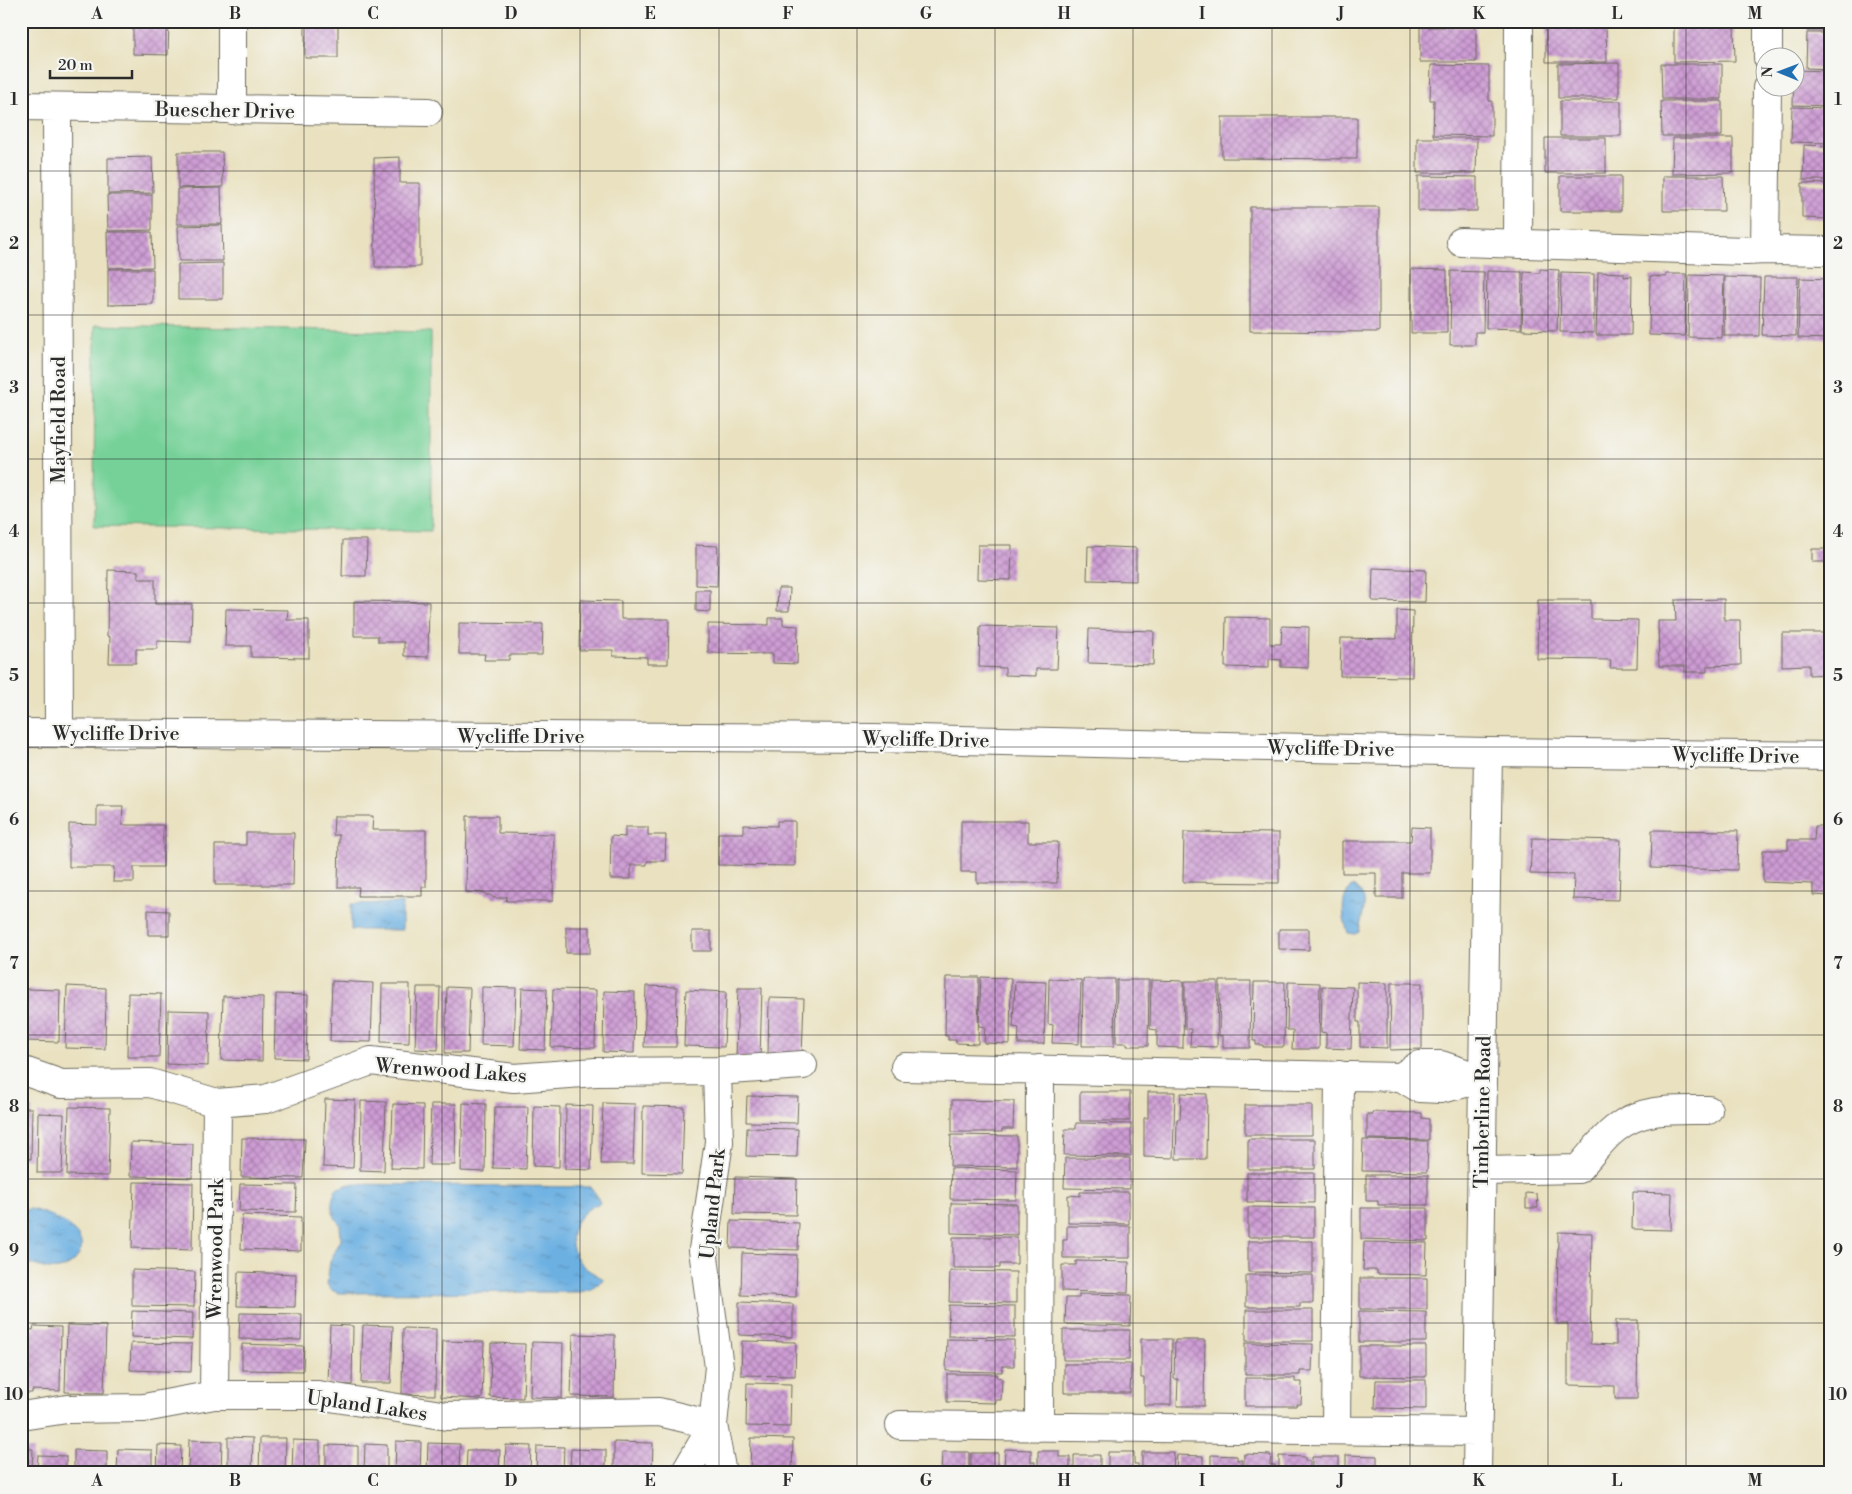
<svg xmlns="http://www.w3.org/2000/svg" width="1852" height="1494" font-family="'Libre Bodoni',serif">
<style>
.grass{fill:#76d198;stroke:#507e62}
.water{fill:url(#water-ripples);stroke:#4c6e86}
.building{fill:url(#building-cross-hatch)}
.lines{fill:none;stroke-linecap:round;stroke-linejoin:round}
.minor-casing{stroke:#6e6b5f;stroke-width:30}
.minor{stroke:#fff;stroke-width:28}
.grid{fill:none;stroke:#2b2b2b;stroke-width:1;stroke-opacity:0.55}
.labels{text-anchor:middle;stroke-width:4.5;stroke-linejoin:round;paint-order:stroke}
.street-label{font-size:20px;fill:#2b2b2b;stroke:#f6f6f2}
.neatline{fill:none;stroke:#2b2b2b;stroke-width:2}
.grid-label{font-size:16px;text-anchor:middle;font-weight:bold;fill:#2b2b2b}
</style>
<defs>
<pattern id="water-ripples" width="26" height="14" patternUnits="userSpaceOnUse" patternTransform="scale(1.25)"><rect width="26" height="14" fill="#6cb0e2"/><path d="M2 4q2-2 4 0t4 0M15 11q2-2 4 0t4 0" fill="none" stroke="#598fb7"/></pattern>
<pattern id="building-cross-hatch" width="8" height="8" patternUnits="userSpaceOnUse" patternTransform="scale(1.25)"><rect width="8" height="8" fill="#cd9cd4"/><path d="M0 0l8 8M0 8l8-8" fill="none" stroke="#a77fac"/></pattern>
</defs>
<rect width="100%" height="100%" fill="#f6f6f2"/>
<filter id="ink" filterUnits="userSpaceOnUse"><feTurbulence type="fractalNoise" baseFrequency=".02" numOctaves="2"/><feDisplacementMap in="SourceGraphic" scale="10" xChannelSelector="R" yChannelSelector="G"/><feConvolveMatrix kernelMatrix="1 2 1 2 8 2 1 2 1" color-interpolation-filters="sRGB"/></filter>
<filter id="wash" filterUnits="userSpaceOnUse"><feTurbulence type="fractalNoise" baseFrequency=".0096" numOctaves="4" result="noise"/><feDisplacementMap in="SourceGraphic" scale="20" xChannelSelector="R" yChannelSelector="G"/><feGaussianBlur stdDeviation="1.12" result="paint"/><feColorMatrix in="noise" values="0 0 0 0 0 0 0 0 0 0 0 0 0 0 0 0 0 1.4 0 .05"/><feComposite in="paint" operator="in"/></filter>
<g filter="url(#wash)">
<rect width="100%" height="100%" fill="#e9e1bf"/>
<path class="grass" d="M21 322H23L24 522H21Z
M95 325 431 332V531L94 526Z"/>
<path class="water" d="M1352 886C1373 895 1361 915 1359 932L1355 934 1348 933C1343 918 1339 899 1352 886Z
M402 903V930H351V904Z
M349 1184 590 1187 596 1194 600 1203C576 1212 563 1236 578 1260 584 1269 595 1274 604 1279L592 1289 580 1292 339 1293 331 1290 327 1284 330 1261 341 1240 340 1224C330 1213 330 1202 336 1189Z
M30 1209C47 1212 94 1232 78 1256 74 1263 67 1267 59 1269 45 1271 35 1264 21 1262V1210Z"/>
<g id="blocks">
<path class="building" d="M133 21H169L168 55 133 54Z
M305 21H338V58H305Z
M1418 21H1477V24H1418Z
M1559 21H1619V25H1559Z
M1663 21H1723V24H1663Z
M1807 21H1831V31H1807Z
M1674 26H1734L1735 61 1674 62Z
M1420 27H1476V62H1420Z
M1546 27H1606L1607 62H1546Z
M1807 33H1831V69L1806 68Z
M1619 63V98H1558V64Z
M1661 64H1722V99H1662Z
M1431 65 1489 66V101H1492V136L1433 135 1434 100H1430Z
M1794 70 1831 71V106L1793 105Z
M1560 101H1621V136H1560Z
M1661 101H1722V136H1662Z
M1792 107 1831 108V143L1791 142Z
M1222 117H1357V159L1222 158Z
M1417 138H1477L1476 173H1417Z
M1545 138H1606V173H1545Z
M1673 138H1733V173L1672 174Z
M1804 145 1831 146V180H1803Z
M178 152H222L223 187 178 188Z
M152 157 153 193 108 194V158Z
M400 157V183H420V267H375L374 158Z
M1418 176 1477 177V211H1418Z
M1560 176H1621V211H1560Z
M1663 176H1723L1724 211H1663Z
M1802 183 1831 184V219L1802 218Z
M221 188 222 224H177V189Z
M107 195H152V230L108 231Z
M1250 207H1379V332L1250 331Z
M222 225 223 261H179L178 226Z
M107 232H152L153 267 108 268Z
M223 263V299H178V264Z
M108 269H153V304L108 305Z
M1411 269 1447 270V333H1411Z
M1540 269 1559 270 1557 331 1522 330 1524 272 1540 273Z
M1451 271 1484 272 1483 332H1475V345H1450Z
M1487 271 1522 272 1521 329 1486 328Z
M1598 272 1624 273V277L1632 276 1631 335H1596Z
M1561 273 1594 274V333L1560 332Z
M1666 274H1686L1685 336 1649 335 1650 276 1666 277Z
M1689 275 1724 276 1722 338 1688 337Z
M1725 277 1760 278 1759 336H1724Z
M1764 277H1798L1796 336 1762 335Z
M1800 278 1831 279V339L1798 338Z
M343 540H367L366 576H342Z
M696 545 718 546 717 586 696 585Z
M978 545H1012L1011 580 977 579Z
M1088 546 1136 548V581L1087 580Z
M1812 549H1831V562H1812Z
M1373 568 1426 570 1425 602 1372 601Z
M108 570 138 571V579H155V604H192L191 642 157 641V649H136V663H109L110 637 107 636Z
M778 588H790L789 611H777Z
M696 590H710V612L696 611Z
M1724 599V620H1740L1741 665 1707 666V672H1685V666H1659L1658 621H1676L1675 600Z
M580 600 621 601V619H669L668 664H647V657L613 656V650H579Z
M1538 600H1591V619L1638 620 1637 668H1610L1611 660 1537 659Z
M354 601 429 602 428 657 404 656V642H378V636H354Z
M226 609 288 610 287 620H309V658L251 657V646H225Z
M1397 610 1413 611 1412 677 1340 676 1341 638 1397 639Z
M1226 617 1270 618V644H1281L1282 626 1309 627 1308 668 1281 667V660L1269 659V668L1225 667Z
M769 618H783V625L798 626 797 664 773 663V654L708 653V624L769 625Z
M459 623 543 624 542 655H509V660H484L485 654H459Z
M980 626 1059 628 1057 669H1036V676L1005 675V668L979 667Z
M1089 629 1154 631 1153 665 1088 663Z
M1782 633H1831V674L1809 675V665L1782 666Z
M97 806H123L122 825H163V867H134V882H113L114 867H69V824L97 825Z
M334 816H373L372 830H426V887H422V896H358L359 887H338L339 835H333Z
M467 816H498V833L554 834 553 901H506L507 896 503 898H494L490 895H486V893L466 892Z
M21 818H27L26 861H21Z
M777 821H795V866L718 865V833H744V825L777 826Z
M961 821H1028V842H1058L1057 883H977V872H961Z
M1815 826H1831V896L1813 895V884L1763 882V850H1788V840H1814Z
M625 827H648V835H666L665 861H647V865H631V879H610L611 836 625 837Z
M1412 827 1430 828V873H1402V898H1376V873H1342V841H1411Z
M1652 830 1738 831 1737 870 1651 868Z
M1184 832 1279 833V883L1183 882Z
M246 833H294L293 885H215V845H246Z
M1532 838 1621 840 1619 900 1573 899 1574 875 1530 874Z
M148 910 169 911V935H148Z
M566 927H590V953H566Z
M1279 929H1309V950L1279 949Z
M692 931H711V951H692Z
M946 977H979L978 1044 956 1043V1040H948V1036H945Z
M981 977 1011 978 1010 1044 984 1043 985 1027 979 1026Z
M1049 979 1081 980 1079 1044 1052 1043 1053 1025 1048 1024Z
M1083 979H1115L1114 1046H1082Z
M1117 980H1149L1148 1046H1127V1043H1116Z
M1151 980 1184 981 1183 1048 1157 1047V1030L1150 1029Z
M332 981 373 983 371 1042 330 1041Z
M1015 981 1046 982 1044 1044H1018L1019 1028 1013 1027Z
M1185 981H1218L1217 1047 1190 1046 1191 1029H1185Z
M1220 981H1251L1250 1048H1223V1036H1219Z
M1254 982H1285L1284 1047H1263V1045H1256V1041H1253Z
M1288 982 1320 983 1319 1049H1292L1293 1030H1287Z
M1357 982 1387 983V1048L1360 1047V1022H1357Z
M1391 983H1422V1049L1390 1050Z
M382 984H410L409 1043 381 1042Z
M67 986 106 988 105 1049 65 1048Z
M646 986 677 987 676 1047H644Z
M1322 986 1353 987 1351 1049 1326 1048V1033L1321 1032Z
M417 987H440L438 1050 415 1049Z
M447 987 470 988 468 1053H445Z
M482 987 516 988 514 1046 481 1045Z
M522 988 547 989 545 1050 520 1049Z
M738 988H762L760 1059 736 1058Z
M27 989 60 990 59 1042 26 1041Z
M553 989 596 990 595 1048 551 1047Z
M686 990 726 992 724 1047 684 1046Z
M604 991 635 992 634 1053 603 1052Z
M128 993 161 994 159 1057H127Z
M276 994 308 995 306 1059 274 1058Z
M223 996 263 997 262 1061 221 1060Z
M769 998 804 999 802 1057 768 1056Z
M168 1010 209 1011 208 1066 167 1064Z
M1080 1092H1130V1121H1080Z
M1148 1092H1175L1173 1158 1144 1157V1118H1148Z
M1181 1093 1207 1094 1206 1159H1176L1177 1119H1180Z
M747 1096 798 1097 797 1123 746 1122Z
M325 1099 355 1100 353 1168 323 1167Z
M952 1100 1014 1101 1013 1129H1002V1132H952Z
M361 1101 386 1102 384 1171 360 1170Z
M463 1103 486 1104 485 1172 461 1171Z
M603 1103 635 1104 633 1164H601Z
M393 1104 423 1105 422 1169 391 1168Z
M431 1104H456L455 1165H429Z
M566 1105 593 1106 591 1170 565 1169Z
M1245 1105H1312V1135H1245Z
M534 1106 560 1107 559 1167 533 1166Z
M643 1106 684 1107 682 1174 642 1173Z
M69 1107 110 1108 108 1176 67 1175Z
M495 1107H528L526 1169 493 1168Z
M21 1108H32L31 1159 21 1158Z
M1372 1112 1422 1113V1118L1429 1119V1140L1367 1139V1114H1373Z
M38 1113 64 1114 62 1173H37Z
M1076 1123 1131 1124V1156L1064 1155 1065 1129H1076Z
M747 1128 798 1129 797 1157 746 1156Z
M951 1135 1017 1136V1167L950 1166Z
M242 1138 305 1139 303 1178 241 1177Z
M1248 1139H1315V1169H1248Z
M1363 1140 1428 1141 1427 1172 1362 1171Z
M131 1142 193 1144 192 1178 130 1176Z
M1065 1158H1130V1189L1064 1188Z
M951 1168 1017 1170 1016 1200 950 1199Z
M1247 1173H1314V1203L1247 1202Z
M1366 1175H1428V1205H1378V1201H1366Z
M735 1177 797 1179 796 1215 734 1214Z
M134 1182 193 1183 192 1250 132 1248Z
M240 1184 297 1185 296 1212 239 1211Z
M1080 1192H1129V1224L1068 1223V1195L1080 1196Z
M1633 1192 1672 1193 1671 1230 1632 1229Z
M1526 1193 1537 1194 1538 1208H1526Z
M951 1203 1017 1204V1235L951 1233Z
M1248 1207 1314 1208V1237H1248Z
M1361 1208H1428V1241L1361 1239Z
M242 1215 301 1217V1251L241 1249Z
M731 1221 799 1223 798 1250 730 1248Z
M1067 1226H1130V1258H1063V1240H1067Z
M1558 1232 1592 1233 1590 1344 1616 1345V1320H1638L1637 1399H1615V1386L1568 1385V1324H1557Z
M953 1237H1017V1264H1000V1268H953Z
M1248 1241H1313V1273L1248 1272Z
M1364 1242 1427 1243 1426 1275 1377 1274V1270H1363Z
M742 1253 797 1255 796 1297 741 1295Z
M1076 1261 1129 1262 1128 1293 1062 1291V1265H1076Z
M132 1270 195 1272 194 1307 132 1306Z
M950 1271 1016 1272V1303L949 1302Z
M238 1272 296 1274 295 1307 237 1306Z
M1246 1275H1313V1303H1300V1307H1246Z
M1360 1278H1427V1309H1360Z
M1079 1294 1131 1295 1130 1326 1065 1324 1066 1298H1079Z
M739 1302 793 1304V1337L739 1335Z
M949 1305 1015 1306V1337L948 1336Z
M1246 1310H1313V1341H1246Z
M132 1311 193 1313 192 1339 131 1337Z
M1359 1311 1426 1312V1342H1359Z
M240 1313 302 1314 301 1340 239 1339Z
M67 1325 106 1326 104 1393 65 1392Z
M330 1325 353 1326 352 1385 328 1384Z
M363 1325 393 1326 391 1383H361Z
M34 1326 61 1327 60 1391 32 1390V1393H21V1329L33 1330Z
M403 1328 436 1329 435 1395 402 1394Z
M1063 1330H1130L1129 1360H1063Z
M573 1334 615 1335 614 1397 571 1396Z
M947 1339 1014 1340V1366H1002V1372L946 1371Z
M1141 1339H1172L1171 1405H1144V1378H1141Z
M1175 1340H1205L1204 1406H1177L1178 1379H1174Z
M443 1341 484 1342 482 1399 441 1397Z
M742 1341 796 1342 795 1376 741 1375Z
M532 1342 563 1343 562 1398 530 1397Z
M131 1343 192 1344 191 1372 130 1370Z
M491 1343 525 1344 523 1398 490 1397Z
M1245 1343 1313 1344 1312 1371H1300V1375H1245Z
M242 1344 304 1346 303 1371 242 1370Z
M1359 1346H1426V1377L1359 1376Z
M1064 1364H1131L1130 1393H1064Z
M947 1374H997V1377L1002 1378 1001 1400H996V1403L947 1402Z
M1245 1378H1295V1382H1302L1301 1404H1296V1406H1245Z
M1376 1380H1426V1409L1375 1408Z
M747 1383 791 1384 790 1427 746 1426Z
M228 1437 253 1438 252 1473H228Z
M260 1438H286L285 1473H259Z
M751 1438 793 1439 792 1473H750Z
M189 1440 222 1441 221 1473H188Z
M293 1440 320 1441V1473H292Z
M396 1441 421 1442 420 1473H395Z
M614 1442 653 1443 652 1473H614Z
M428 1443 460 1444 459 1473H427Z
M365 1444 387 1445V1473H364Z
M158 1445 181 1446 180 1473H157Z
M326 1445 358 1446V1473H326Z
M506 1445 531 1446 530 1473H505Z
M537 1446 564 1447 563 1473H536Z
M21 1449H33L32 1473H21Z
M118 1449 152 1450V1473H117Z
M571 1449 606 1450V1473H570Z
M1005 1449 1031 1450V1462H1035V1473H1004Z
M74 1450 107 1451V1473H74Z
M467 1450H500L499 1473H466Z
M1038 1451H1059V1457H1070V1473H1038Z
M942 1452H969V1473H941Z
M1108 1452H1134V1464H1138V1473H1108Z
M1142 1452H1174L1173 1473H1142Z
M971 1453H998V1465H1002V1473H971Z
M1244 1454 1271 1455 1270 1465H1275L1274 1473H1244Z
M38 1455 66 1456V1473H37Z
M1074 1455H1100V1467H1104V1473H1074Z
M1177 1455 1203 1456V1467H1207V1473H1176Z
M1211 1455 1237 1456V1460H1242V1473H1211Z
M1346 1455 1377 1456V1473H1346Z
M1279 1456 1305 1457V1461H1310V1473H1279Z
M1312 1457H1339V1469H1343V1473H1312Z"/>
</g>
</g>
<g filter="url(#ink)">
<use href="#blocks" fill-opacity="0" stroke="#6e6b5f" stroke-width="1"/>
<g class="lines">
<g class="minor-casing">
<path id="minor" d="M1768 58V21
M21 106 428 112
M57 107 59 733
M232 110V21
M1461 242 1746 251 1765 250 1767 88
M1518 244 1519 21
M1765 250 1827 251
M21 733 875 738 1488 752 1831 756
M1419 1065H1441L1483 1079 1441 1089 1419 1088 1401 1077Z
M905 1067 1401 1077
M21 1070 61 1084 150 1083 217 1103 266 1099 371 1061 514 1078 596 1072 717 1071 803 1065
M717 1071 719 1142 703 1250 719 1367 713 1425 722 1473
M1482 1171 1578 1169C1590 1156 1601 1140 1615 1129 1642 1107 1675 1110 1708 1110
M214 1395 217 1103
M21 1416 67 1409 144 1408 214 1395H318L447 1416 659 1412 713 1425
M900 1425 1477 1432
M1039 1427 1040 1069
M1336 1430 1339 1075
M685 1473 713 1425
M1477 1473 1488 752"/>
</g>
<use href="#minor" class="minor"/>
</g>
</g>
<path class="grid" d="M166 21V1473M304 21V1473M442 21V1473M580 21V1473M719 21V1473M857 21V1473M995 21V1473M1133 21V1473M1272 21V1473M1410 21V1473M1548 21V1473M1686 21V1473M21 171H1831M21 315H1831M21 459H1831M21 603H1831M21 747H1831M21 891H1831M21 1035H1831M21 1179H1831M21 1323H1831"/>
<g class="labels">
<g class="street-label">
<text transform="translate(225 110) rotate(1)" y="7">Buescher Drive</text>
<text transform="translate(58 420) rotate(-90)" y="7">Mayfield Road</text>
<text x="116" y="740">Wycliffe Drive</text>
<text x="521" y="743">Wycliffe Drive</text>
<text transform="translate(926 739) rotate(1)" y="7">Wycliffe Drive</text>
<text transform="translate(1331 748) rotate(1)" y="7">Wycliffe Drive</text>
<text transform="translate(1736 755) rotate(1)" y="7">Wycliffe Drive</text>
<text transform="translate(451 1070) rotate(4)" y="7">Wrenwood Lakes</text>
<text transform="translate(1482 1112) rotate(-89)" y="7">Timberline Road</text>
<text transform="translate(712 1204) rotate(-84)" y="7">Upland Park</text>
<text transform="translate(215 1249) rotate(-89)" y="7">Wrenwood Park</text>
<text transform="translate(367 1405) rotate(8)" y="7">Upland Lakes</text>
</g>
</g>
<rect width="1852" height="1494" fill="none" stroke="#f6f6f2" stroke-width="55"/>
<g transform="translate(1780 72) rotate(271)"><circle r="24" fill="#f6f6f2" stroke="#a5a5a2"/>
<path d="M0-4L9 19L0 12L-9 19Z" fill="#1f6fb2"/>
<text y="-8" font-size="14" font-weight="bold" text-anchor="middle" fill="#2b2b2b">N</text>
</g>
<path d="M50 70v8h82v-8" fill="none" stroke="#2b2b2b" stroke-width="2.5"/>
<text x="58" y="70" font-size="15" fill="#2b2b2b" stroke="#f6f6f2" stroke-width="4" paint-order="stroke">20 m</text>
<rect x="28" y="28" width="1796" height="1438" class="neatline"/>
<g class="grid-label">
<text x="97" y="19">A</text>
<text x="235" y="19">B</text>
<text x="373" y="19">C</text>
<text x="511" y="19">D</text>
<text x="650" y="19">E</text>
<text x="788" y="19">F</text>
<text x="926" y="19">G</text>
<text x="1064" y="19">H</text>
<text x="1202" y="19">I</text>
<text x="1341" y="19">J</text>
<text x="1479" y="19">K</text>
<text x="1617" y="19">L</text>
<text x="1755" y="19">M</text>
<text x="14" y="105">1</text>
<text x="1838" y="105">1</text>
<text x="14" y="249">2</text>
<text x="1838" y="249">2</text>
<text x="14" y="393">3</text>
<text x="1838" y="393">3</text>
<text x="14" y="537">4</text>
<text x="1838" y="537">4</text>
<text x="14" y="681">5</text>
<text x="1838" y="681">5</text>
<text x="14" y="825">6</text>
<text x="1838" y="825">6</text>
<text x="14" y="969">7</text>
<text x="1838" y="969">7</text>
<text x="14" y="1112">8</text>
<text x="1838" y="1112">8</text>
<text x="14" y="1256">9</text>
<text x="1838" y="1256">9</text>
<text x="14" y="1400">10</text>
<text x="1838" y="1400">10</text>
<text x="97" y="1486">A</text>
<text x="235" y="1486">B</text>
<text x="373" y="1486">C</text>
<text x="511" y="1486">D</text>
<text x="650" y="1486">E</text>
<text x="788" y="1486">F</text>
<text x="926" y="1486">G</text>
<text x="1064" y="1486">H</text>
<text x="1202" y="1486">I</text>
<text x="1341" y="1486">J</text>
<text x="1479" y="1486">K</text>
<text x="1617" y="1486">L</text>
<text x="1755" y="1486">M</text>
</g>
</svg>
